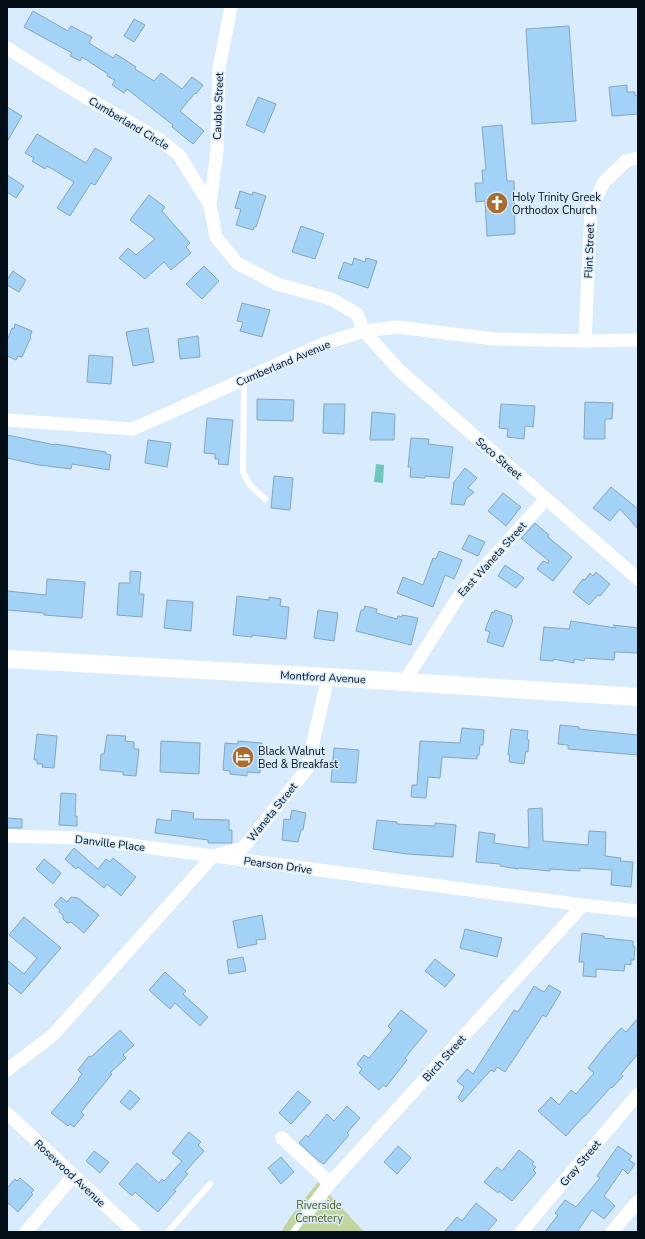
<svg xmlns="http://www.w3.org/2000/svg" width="645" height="1239" font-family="'Nunito Sans',sans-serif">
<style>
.green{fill:#c1d59c}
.water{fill:#6dc8bb}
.building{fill:#a3d2f7;stroke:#85a5c0}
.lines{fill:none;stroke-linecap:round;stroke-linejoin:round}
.lane{stroke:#fff;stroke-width:6}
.street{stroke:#fff;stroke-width:13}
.secondary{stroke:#fff;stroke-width:18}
.labels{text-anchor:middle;stroke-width:3;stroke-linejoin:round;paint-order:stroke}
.street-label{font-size:11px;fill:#040e17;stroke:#d8ecfd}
.poi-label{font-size:11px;fill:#040e17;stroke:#d8ecfd;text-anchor:start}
.park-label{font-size:11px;fill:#4c5e1a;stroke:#d8ecfd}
</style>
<rect width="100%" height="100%" fill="#d8ecfd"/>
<path class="green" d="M318 1182 364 1232H281L291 1216Z"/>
<path class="water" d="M376 464 384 465 383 483 374 482Z"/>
<path class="building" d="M33 11 68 31 71 26 92 37 89 43 113 58 116 54 136 67 135 69 154 81 161 73 182 89 192 77 203 85 196 94 195 93 180 111 204 131 193 144 172 127 173 125 127 89 124 93 112 85 115 80 107 76 108 74 82 57 80 61 70 56 72 53 24 27Z
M134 19 145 25 134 42 124 36Z
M569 26 576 121 532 124 526 29Z
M627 85V92H635V96L638 95V114L612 116 609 87Z
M258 97 276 104 264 133 246 125Z
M7 107 22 116 7 142Z
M502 125 507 181H514L515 234 487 236 485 201 476 202 475 183H483L482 170H486L482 127Z
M37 134 86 163 95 148 112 158 95 185 91 183 70 216 57 208 74 182 47 166 45 169 32 161 34 158 25 153Z
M7 175 24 186 16 198 7 192Z
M240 191 252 195 253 192 266 196 256 227H254L253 230 236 225 241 209 235 208Z
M149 195 165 207 162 211 190 243 186 247 191 253 171 270 164 262 145 279 119 258 128 248 136 255 155 239 130 220Z
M301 226 324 234 315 259 292 252Z
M354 258 365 262 366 258 377 261 368 288 338 278 344 262 352 265Z
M204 266 219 281 202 299 186 284Z
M13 271 26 280 19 292 7 285V280Z
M242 303 270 310 262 337 240 331 243 322 237 321Z
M15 324 32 331 30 336 31 337 22 357 18 356 16 360 7 356V341L12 328 14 329Z
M148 328 154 362 133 366 126 332Z
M198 336 200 357 180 359 178 339Z
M89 355 113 357 111 384 87 382Z
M257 399 294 400 293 421 257 420Z
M585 402 613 403 612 419H605V439H584Z
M324 404H345L344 434 323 433Z
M501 404 535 406 533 427 525 426 524 439 507 437 508 429 499 428Z
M372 412 395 414 394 440H370Z
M207 418 233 420 228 465 218 464 219 459H215V454L204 453Z
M7 435 55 445V444L106 452V454L111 455 109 470 72 464 71 469 39 465 7 458Z
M411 438 429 439 428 444 453 447 449 478 425 476V478L410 477 411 467H408Z
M148 440 171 443 167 467 145 463Z
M465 468 477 478 468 488 474 492 466 499 464 505 451 504 454 482Z
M274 476 293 478 290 510 271 508Z
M611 487 638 509V529L620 509 610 521 593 508Z
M503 493 521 507 506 526 488 511Z
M535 523 549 535 548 537 572 557 553 581 537 569 543 561 548 563 549 561 521 538Z
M469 535 485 542 478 556 462 549Z
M439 551 462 560 454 579 445 575 433 607 397 593 403 577 423 585 433 558 436 559Z
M505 565 524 578 516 588 498 576Z
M130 571 141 572 139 594H144L142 617 117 615 119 583H130Z
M596 572 610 584 600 596 598 595 589 605 573 592 583 579 585 580 590 573 593 576Z
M47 579 85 582 82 618 44 615V613L7 610V591L46 595Z
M237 596 269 600V597L281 599 280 606 289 607 286 639 252 635V637L233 635Z
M167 600 193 602 191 631 164 628Z
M365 606 377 609 376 613 397 619 398 616 402 617V615L418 618 411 645 356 631 361 610H364Z
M318 610 338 613 334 641 314 638Z
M495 610 512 616 511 619 513 620 503 647 487 642 490 632 485 630 492 612 494 613Z
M571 621 616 628 613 625 638 628V653L615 652 614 660 585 658 584 661 574 659V663L553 659V661L540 660 544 627 569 629Z
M560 725 579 727V729L638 735V755L568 749V745L558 744Z
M462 728 484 730 483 745H480L479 755H477V759L442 757 440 778 428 777 426 798 411 797 412 785H417L420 741 460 743Z
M511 729 528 731 527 739 529 740 528 752 526 751 524 764 509 762 510 755H508Z
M37 734 57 736 54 768 42 767 43 764H37V760H34Z
M107 735 126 736 125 741 134 742V749H139L136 776 123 775V772L100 770 101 754H104Z
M161 741 200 743 199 774 160 772Z
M238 741 262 743 260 773 247 772V776L230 774V771L223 770 225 743 238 744Z
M334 748 359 750 356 783 331 782Z
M61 793 76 794 75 816H77V826L59 825Z
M542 808 543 841 588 845 589 831 606 832 605 856 621 858 620 861 633 862 631 887 611 885 612 870 580 868V871L550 869V871L519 868 518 869 500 866V864L476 862 479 832 495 834 494 843 529 848 528 809Z
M172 810 194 813 193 819 229 820V830H232V843H208V840L155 833 157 819 171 821Z
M292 810 306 813 303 830H301L298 842 282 840 284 819 290 820Z
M7 818 22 819V828H7Z
M377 820 397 822V824L435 826V823L456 825 453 857 407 854 373 849Z
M74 848 98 869 106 859 110 862 113 858 136 877 121 896 107 884 104 888 78 867 76 869 65 859Z
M44 859 61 873 53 884 36 869Z
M61 897 67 902 71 897 78 898 99 915 84 933 71 922 67 923 63 919V915L59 912 60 910 54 905Z
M262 915 266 939 256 940 257 944 238 948 233 921Z
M24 917 61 948 21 994 7 982V960L24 974 37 958 9 935Z
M465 929 502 938 497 957 460 948Z
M582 933 604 936V938L633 941V946L635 947 634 960H631V965L625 964 624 971 596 969V977L583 976 584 962H579Z
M243 957 246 971 229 974 227 960Z
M435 959 455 975 445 987 425 971Z
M165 972 186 991 183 994 208 1017 200 1026 175 1003 170 1009 149 990Z
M549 985 561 992 546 1017 543 1015 505 1072 497 1067 494 1072 491 1070 462 1102 458 1098 464 1087 457 1081 467 1069 473 1074 514 1010 518 1012 534 986 544 992Z
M401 1010 427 1031 405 1058 407 1060 386 1087 383 1085 379 1090 359 1073 362 1069 357 1064 364 1055 369 1058 392 1030 388 1026Z
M638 1018V1054L621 1074 623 1076 612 1088 611 1087 585 1116H584L566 1136 538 1111 551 1097 559 1105 571 1090 576 1094 594 1073 588 1068 605 1046 621 1028 626 1032Z
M120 1030 134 1045 123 1055 126 1058 110 1073 112 1074 81 1112 84 1115 74 1127 70 1124 68 1126 51 1113 79 1080 78 1079 82 1074 78 1070 89 1056 91 1057Z
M130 1090 140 1099 130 1110 120 1102Z
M298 1091 311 1102 291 1124 279 1113Z
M347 1106 360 1118 347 1133 349 1135 324 1164 321 1162H320L299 1143 306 1135 308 1137 327 1114 334 1121Z
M189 1132 201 1142 198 1145 204 1151 185 1172 188 1174 174 1190 176 1191 158 1212 135 1192 132 1196 119 1184 137 1163 159 1183 162 1179 164 1181 182 1161 172 1153Z
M398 1146 411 1158 397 1174 384 1162Z
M618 1146 632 1156 629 1160 635 1164 628 1174 623 1169 604 1196 615 1206 604 1219 592 1210 577 1232H545L558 1215 555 1213 565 1200 576 1207 600 1178 597 1176Z
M519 1150 534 1162 532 1164 536 1167 533 1170 536 1173 512 1201 499 1191 498 1193 484 1182 497 1167 502 1171Z
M94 1151 109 1162 100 1173 86 1161Z
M281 1157 294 1172 281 1184 268 1168Z
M20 1178 34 1190 31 1193 33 1194 18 1212 7 1202V1188L15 1179 17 1181Z
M476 1203 497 1220 487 1232H444L457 1217 462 1221Z"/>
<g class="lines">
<path class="lane" d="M244 379 243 472 250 485 265 499
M168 1232 210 1184
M293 1232 308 1212"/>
<path class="street" d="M7 48 75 91 160 140 179 155 210 205 216 237 237 263 277 284 331 299 357 314 364 331 399 370 638 579
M210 205 217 150 219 68 231 7
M585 341 591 208 604 182 626 161 638 158
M7 420 133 429 323 344 364 331 397 327 494 339 585 341 638 340
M404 682 461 593 546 499
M7 836 79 838 213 856 243 848 307 769 328 677
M7 1070 53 1035 213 856 583 905 638 911
M7 1113 134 1232
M282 1138 330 1183
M308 1212 330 1183 583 905
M26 1232 73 1176
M521 1232 638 1094
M612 1232 638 1201"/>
<path class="secondary" d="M7 659 328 677 638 697"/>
</g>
<defs>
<g id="church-disc" transform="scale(1.15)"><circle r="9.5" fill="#a86d2f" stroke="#d8ecfd"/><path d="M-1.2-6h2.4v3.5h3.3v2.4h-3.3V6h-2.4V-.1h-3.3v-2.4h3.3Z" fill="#fff"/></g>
<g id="hotel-disc" transform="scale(1.15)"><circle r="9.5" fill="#a86d2f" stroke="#d8ecfd"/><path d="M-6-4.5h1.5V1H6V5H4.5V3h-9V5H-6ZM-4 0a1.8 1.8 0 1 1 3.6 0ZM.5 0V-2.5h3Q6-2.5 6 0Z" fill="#fff"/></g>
</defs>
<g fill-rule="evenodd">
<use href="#church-disc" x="497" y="203"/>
<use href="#hotel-disc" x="243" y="757"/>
</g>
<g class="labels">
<g class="street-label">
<text transform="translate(218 106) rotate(-88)" y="4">Cauble Street</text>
<text transform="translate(129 123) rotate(31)" y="4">Cumberland Circle</text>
<text transform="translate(589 251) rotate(-88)" y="4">Flint Street</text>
<text transform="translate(283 363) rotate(-23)" y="4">Cumberland Avenue</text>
<text transform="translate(499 458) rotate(41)" y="4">Soco Street</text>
<text transform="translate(492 559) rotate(-48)" y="4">East Waneta Street</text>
<text transform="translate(323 677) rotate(3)" y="4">Montford Avenue</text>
<text transform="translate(272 812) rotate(-51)" y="4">Waneta Street</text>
<text transform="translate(110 843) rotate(7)" y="4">Danville Place</text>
<text transform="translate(278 865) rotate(8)" y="4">Pearson Drive</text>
<text transform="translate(444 1058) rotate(-48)" y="4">Birch Street</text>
<text transform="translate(580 1163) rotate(-50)" y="4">Gray Street</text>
<text transform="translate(70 1173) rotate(43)" y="4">Rosewood Avenue</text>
</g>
<g class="poi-label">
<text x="512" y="201">Holy Trinity Greek<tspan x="512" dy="13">Orthodox Church</tspan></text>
<text x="258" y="755">Black Walnut<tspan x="258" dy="13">Bed &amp; Breakfast</tspan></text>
</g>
<g class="park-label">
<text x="319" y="1209">Riverside<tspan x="319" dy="13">Cemetery</tspan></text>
</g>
</g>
<rect width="645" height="1239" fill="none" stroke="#040e17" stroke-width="16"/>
</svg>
